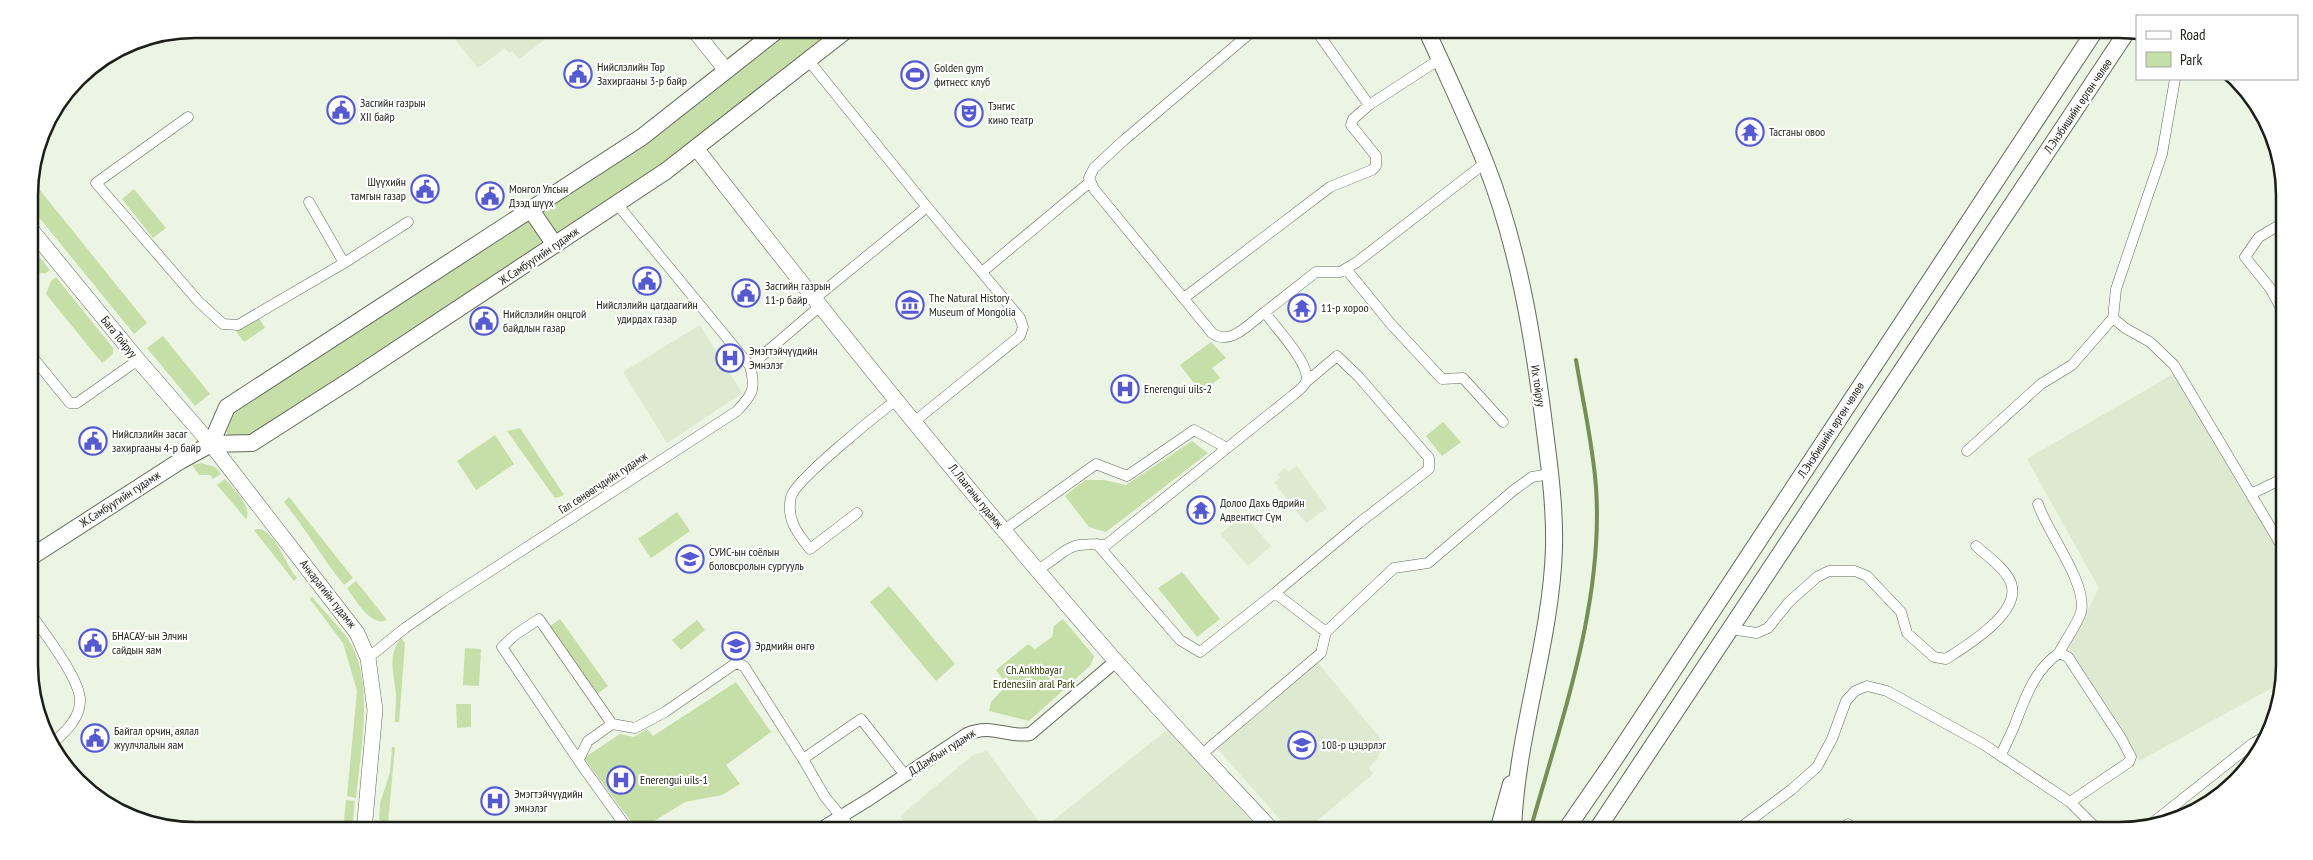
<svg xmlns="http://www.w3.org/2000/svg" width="2313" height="860" font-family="'PT Sans Narrow',sans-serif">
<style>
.built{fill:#dee9d1}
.green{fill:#c6dea7}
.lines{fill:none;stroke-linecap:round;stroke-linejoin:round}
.stream{stroke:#778e55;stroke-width:4}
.minor-casing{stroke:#636a5b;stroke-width:11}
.tertiary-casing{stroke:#636a5b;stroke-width:14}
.secondary-casing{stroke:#636a5b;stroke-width:16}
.primary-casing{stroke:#636a5b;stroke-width:18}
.minor{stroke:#fff;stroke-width:10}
.tertiary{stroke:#fff;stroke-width:12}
.secondary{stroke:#fff;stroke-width:15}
.primary{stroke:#fff;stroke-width:16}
.labels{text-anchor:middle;stroke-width:4.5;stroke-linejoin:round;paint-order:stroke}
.poi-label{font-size:12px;fill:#1c1e18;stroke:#fff;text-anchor:start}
.street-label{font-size:12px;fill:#1c1e18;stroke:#fff}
.park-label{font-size:12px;fill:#283b00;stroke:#fff}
.rim{fill:none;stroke:#1c1e18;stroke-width:2.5}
</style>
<rect width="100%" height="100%" fill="#ecf4e3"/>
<path class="built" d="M447 29H559L519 59 512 51 509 53 505 48 478 68Z
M700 325 742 393 667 443 623 372Z
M2175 373 2284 559V665L2281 683 2139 761 2069 648 2099 588 2027 459Z
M1297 466 1327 508 1306 523 1292 506 1286 509 1281 502 1286 498 1274 482 1280 478 1278 474 1285 468 1289 472Z
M1243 514 1271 546 1248 566 1220 534Z
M1318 663 1384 743 1377 759 1369 768 1373 774 1305 831H1290L1217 748Z
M1168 729 1257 825 1250 831H1040Z
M987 751 1039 822 1028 831H912L900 816 973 755Z"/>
<path class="green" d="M788 29H837L666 161 250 438H230L225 430 232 413 746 64Z
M39 189 147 323 134 334 29 205V197Z
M134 189 166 228 153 238 122 199Z
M29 244 50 270 46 273 30 274Z
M56 277 113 348V354L102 363 46 294 51 281Z
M258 317 265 328 244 342 236 331Z
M163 336 210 394 195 406 147 348Z
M1211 342 1226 358 1212 368 1220 378 1201 392 1180 365Z
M1443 422 1461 442 1442 456 1426 436Z
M520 428 564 495 555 498 507 431Z
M495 435 514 464 476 490 457 461Z
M1192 441 1208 453 1106 532 1089 527 1065 496 1085 480H1104L1126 485Z
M201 463 215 467 221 474 213 479 210 475H199L192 465Z
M225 479C233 489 253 506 246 519L217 485Z
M289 497 353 578 344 585C322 558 306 529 284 502Z
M677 512 690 531 651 558 638 539Z
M259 529C275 530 286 566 297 578L294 581 254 530Z
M1182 572 1220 619 1197 637 1158 588Z
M356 581 387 620C370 627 356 600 347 588Z
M889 586 955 664 936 681 870 602Z
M312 597C323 610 335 622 345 635 377 676 360 750 356 798L347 796 357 691 343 643 310 599Z
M560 619 608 686 597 694 549 627Z
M1063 619 1094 656 1091 665 1029 721 989 711 991 702 1007 685 996 670 1028 644 1035 649 1052 637 1054 626Z
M697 620 705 630 681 650 672 640Z
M401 638 405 643 399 722H395C395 713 396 703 396 694 394 673 387 655 401 638Z
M465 648 481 649 479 686 463 685Z
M736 682 771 732 726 765 740 784 722 795 685 802 638 831 584 758 620 734 634 737 647 729 653 736Z
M456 704H471V727L457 728Z
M392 747H395L388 823H383L379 819 380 804 390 772Z
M346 800 355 801 352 831H343Z"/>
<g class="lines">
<path class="stream" d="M1530 831C1561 720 1604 604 1596 487 1593 445 1583 402 1576 360"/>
<g class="minor-casing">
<path id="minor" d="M1315 29 1369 105 1440 59
M809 61 927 207 813 300
M2175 79 2162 154 2116 289 2113 318 2125 328 2150 342 2174 365 2284 550
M188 117 96 183 199 302 223 324 238 325 344 263 309 202
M617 204 750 366
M344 263 408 222
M1346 269 1391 324 1442 379 1463 378 1503 422
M982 272 1090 182
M1184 298 1330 187 1372 170 1376 166V156L1351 125 1353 119 1369 105
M2281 308 2270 288 2245 257 2259 237 2283 223
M1265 312 1316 272H1340L1357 262 1485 163
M30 354 70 403H77L138 360
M915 421 1020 336 1023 327 1020 318 927 207
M1967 451 2041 384 2072 365 2113 318
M2251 494 2284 478
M2038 504C2047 532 2088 584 2081 612 2078 623 2065 641 2059 653
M857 513 810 549C797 533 786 519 791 497 794 481 878 414 896 400
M1004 530 1096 464 1127 476 1194 430 1227 448
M1097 544 1180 640 1200 652 1275 593 1326 632
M1037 570C1069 552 1063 541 1106 545L1292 396C1297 392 1304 387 1306 382 1312 364 1274 327 1265 312 1250 323 1230 347 1212 333L1094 189 1089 178 1094 168 1123 141 1255 29
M1275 593 1359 523 1429 469V458L1359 377 1337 356 1306 382
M31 614C44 633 81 680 80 701 80 718 66 731 54 742
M1730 629 1757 633 1768 628 1789 602 1817 577 1829 571H1855L1867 576 1901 612 1907 633 1934 657 1946 659C1966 646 2022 613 2011 583 2005 568 1987 556 1976 546
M368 658 405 628 444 601 737 411C753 394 756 389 750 366L819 307
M612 724 635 728 665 712 736 663 744 666 803 759 861 719 905 775
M1202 754 1321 653 1326 632 1394 568 1428 563 1514 490 1532 477 1550 474
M2001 755C2006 743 2013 731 2017 719 2027 693 2036 669 2059 653L2068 657 2121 738 2131 757 2129 762 2070 802
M579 759 588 741 612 724 539 619 515 635 502 647 583 767 629 831
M803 759 825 797 853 831
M2146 828 2252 744 2267 735
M1736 831 1791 790 1817 767 1832 739 1846 701 1855 691 1867 686 1887 691 1983 744 2070 802 2099 831
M1848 831V824"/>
</g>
<g class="tertiary-casing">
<path id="tertiary" d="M817 831 868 800 967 734C993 723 1005 738 1030 734L1116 661"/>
</g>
<g class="secondary-casing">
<path id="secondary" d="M693 29 726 70
M696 148C831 322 969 493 1114 659 1166 718 1220 774 1273 831
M29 227 138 360 211 444 357 633 368 658 375 710 364 831"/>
</g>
<g class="primary-casing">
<path id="primary" d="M1426 29C1446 73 1467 117 1485 162 1519 247 1534 342 1545 432 1550 470 1555 510 1554 548 1551 643 1516 735 1513 831
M531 210 555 245
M211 444 227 407 642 137 779 29
M31 557 180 461 211 444 252 443 352 379 666 171 848 29
M1498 831 1511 784
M1565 831 1612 763 2096 29
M1596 831 2128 30"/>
</g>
<use href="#minor" class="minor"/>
<use href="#tertiary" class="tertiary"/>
<use href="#secondary" class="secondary"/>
<use href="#primary" class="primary"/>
</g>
<defs>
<g id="civic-ring" transform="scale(1.4375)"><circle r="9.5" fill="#fff" stroke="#565ad1" stroke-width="1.5"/><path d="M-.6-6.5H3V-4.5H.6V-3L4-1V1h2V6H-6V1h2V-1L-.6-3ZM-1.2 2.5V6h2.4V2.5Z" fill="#565ad1"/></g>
<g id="stadium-ring" transform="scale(1.4375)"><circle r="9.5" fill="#fff" stroke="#565ad1" stroke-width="1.5"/><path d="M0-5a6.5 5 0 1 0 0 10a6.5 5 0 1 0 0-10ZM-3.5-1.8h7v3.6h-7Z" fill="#565ad1"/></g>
<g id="theatre-ring" transform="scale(1.4375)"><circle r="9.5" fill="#fff" stroke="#565ad1" stroke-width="1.5"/><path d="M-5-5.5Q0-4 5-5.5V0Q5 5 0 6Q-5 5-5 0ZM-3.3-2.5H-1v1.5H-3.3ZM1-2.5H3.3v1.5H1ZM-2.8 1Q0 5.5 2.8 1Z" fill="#565ad1"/></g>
<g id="temple-ring" transform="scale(1.4375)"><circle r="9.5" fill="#fff" stroke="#565ad1" stroke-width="1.5"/><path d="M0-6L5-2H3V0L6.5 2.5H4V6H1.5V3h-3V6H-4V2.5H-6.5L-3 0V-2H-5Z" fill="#565ad1"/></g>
<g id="museum-ring" transform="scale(1.4375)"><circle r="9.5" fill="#fff" stroke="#565ad1" stroke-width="1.5"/><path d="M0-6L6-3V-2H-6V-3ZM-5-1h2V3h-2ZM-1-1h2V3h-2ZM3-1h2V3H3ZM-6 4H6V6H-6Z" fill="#565ad1"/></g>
<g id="hospital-ring" transform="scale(1.4375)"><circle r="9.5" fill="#fff" stroke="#565ad1" stroke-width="1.5"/><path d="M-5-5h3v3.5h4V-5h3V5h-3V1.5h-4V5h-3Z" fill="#565ad1"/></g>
<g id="university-ring" transform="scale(1.4375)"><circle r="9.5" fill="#fff" stroke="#565ad1" stroke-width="1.5"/><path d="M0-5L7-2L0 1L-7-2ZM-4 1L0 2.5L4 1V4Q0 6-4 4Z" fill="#565ad1"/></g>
<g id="school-ring" transform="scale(1.4375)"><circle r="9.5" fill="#fff" stroke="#565ad1" stroke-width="1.5"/><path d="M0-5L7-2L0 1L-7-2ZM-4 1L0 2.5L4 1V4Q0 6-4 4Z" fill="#565ad1"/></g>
</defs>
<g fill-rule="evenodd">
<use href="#civic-ring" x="578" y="74"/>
<use href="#stadium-ring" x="915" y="75"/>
<use href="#civic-ring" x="341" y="110"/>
<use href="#theatre-ring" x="969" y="113"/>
<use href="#temple-ring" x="1750" y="132"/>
<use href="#civic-ring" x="425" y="189"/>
<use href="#civic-ring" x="490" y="196"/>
<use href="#civic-ring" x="647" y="281"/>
<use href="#civic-ring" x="746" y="293"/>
<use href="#museum-ring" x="910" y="305"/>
<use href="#temple-ring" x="1302" y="308"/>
<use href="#civic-ring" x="484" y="321"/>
<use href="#hospital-ring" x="730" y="358"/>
<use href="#hospital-ring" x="1125" y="389"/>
<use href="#civic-ring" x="93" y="441"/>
<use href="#temple-ring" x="1201" y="510"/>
<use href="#university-ring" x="690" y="559"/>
<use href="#civic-ring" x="93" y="643"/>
<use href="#university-ring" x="736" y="646"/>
<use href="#civic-ring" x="95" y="738"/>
<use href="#school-ring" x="1302" y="745"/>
<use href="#hospital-ring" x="621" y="780"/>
<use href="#hospital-ring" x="495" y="801"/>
</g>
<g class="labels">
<g class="poi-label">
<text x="597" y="71">Нийслэлийн Төр<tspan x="597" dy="14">Захиргааны 3-р байр</tspan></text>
<text x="934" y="72">Golden gym<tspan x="934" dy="14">фитнесс клуб</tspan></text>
<text x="360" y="107">Засгийн газрын<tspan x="360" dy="14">XII байр</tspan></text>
<text x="988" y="110">Тэнгис<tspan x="988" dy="14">кино театр</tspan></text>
<text x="1769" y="136">Тасганы овоо</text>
<text x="406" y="186" text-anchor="end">Шүүхийн<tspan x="406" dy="14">тамгын газар</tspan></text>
<text x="509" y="193">Монгол Улсын<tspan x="509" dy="14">Дээд шүүх</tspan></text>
<text x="765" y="290">Засгийн газрын<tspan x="765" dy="14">11-р байр</tspan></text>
<text x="929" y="302">The Natural History<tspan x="929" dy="14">Museum of Mongolia</tspan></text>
<text x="647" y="309" text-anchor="middle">Нийслэлийн цагдаагийн<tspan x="647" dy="14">удирдах газар</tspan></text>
<text x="1321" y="312">11-р хороо</text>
<text x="503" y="318">Нийслэлийн онцгой<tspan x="503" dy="14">байдлын газар</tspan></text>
<text x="749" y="355">Эмэгтэйчүүдийн<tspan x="749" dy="14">Эмнэлэг</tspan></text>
<text x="1144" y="393">Enerengui uils-2</text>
<text x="112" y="438">Нийслэлийн засаг<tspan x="112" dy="14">захиргааны 4-р байр</tspan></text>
<text x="1220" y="507">Долоо Дахь Өдрийн<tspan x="1220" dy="14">Адвентист Сүм</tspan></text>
<text x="709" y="556">СУИС-ын соёлын<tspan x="709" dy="14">боловсролын сургууль</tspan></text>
<text x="112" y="640">БНАСАУ-ын Элчин<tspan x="112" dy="14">сайдын яам</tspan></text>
<text x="755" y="650">Эрдмийн өнгө</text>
<text x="114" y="735">Байгал орчин, аялал<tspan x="114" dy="14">жуулчлалын яам</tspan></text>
<text x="1321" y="749">108-р цэцэрлэг</text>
<text x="640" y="784">Enerengui uils-1</text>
<text x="514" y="798">Эмэгтэйчүүдийн<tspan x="514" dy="14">эмнэлэг</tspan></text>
</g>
<g class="street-label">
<text transform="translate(2078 106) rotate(-56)" y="4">Л.Энэбишийн өргөн чөлөө</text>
<text transform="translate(539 256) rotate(-34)" y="4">Ж.Самбуугийн гудамж</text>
<text transform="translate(119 337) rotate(51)" y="4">Бага Тойруу</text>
<text transform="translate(1538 386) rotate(81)" y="4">Их тойруу</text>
<text transform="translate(1831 430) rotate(-57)" y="4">Л.Энэбишийн өргөн чөлөө</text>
<text transform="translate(603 483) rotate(-33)" y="4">Гал сөнөөгчдийн гудамж</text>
<text transform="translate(976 496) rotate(51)" y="4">Л. Лааганы гудамж</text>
<text transform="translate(120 499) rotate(-33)" y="4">Ж.Самбуугийн гудамж</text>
<text transform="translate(328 594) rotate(52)" y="4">Анкарагийн гудамж</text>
<text transform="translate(942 752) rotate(-32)" y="4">Д.Дамбын гудамж</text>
</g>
<g class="park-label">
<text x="1034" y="674">Ch.Ankhbayar<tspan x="1034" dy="14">Erdenesiin aral Park</tspan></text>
</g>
</g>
<path d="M0 0H2313V860H0ZM195 38H2119A157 157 0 0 1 2276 195V665A157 157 0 0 1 2119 822H195A157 157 0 0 1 38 665V195A157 157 0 0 1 195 38Z" fill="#fff" fill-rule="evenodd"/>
<path class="rim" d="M195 38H2119A157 157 0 0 1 2276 195V665A157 157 0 0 1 2119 822H195A157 157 0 0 1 38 665V195A157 157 0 0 1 195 38Z"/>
<rect x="2136" y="15" width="162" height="65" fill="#ffffff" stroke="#a4a5a3"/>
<rect x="2146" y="31" width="25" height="8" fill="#ffffff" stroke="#a4a5a3"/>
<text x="2180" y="40" font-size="15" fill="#1c1e18">Road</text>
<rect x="2146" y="52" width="25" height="15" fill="#c6dea7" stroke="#a4a5a3"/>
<text x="2180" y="65" font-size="15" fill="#1c1e18">Park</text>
</svg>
